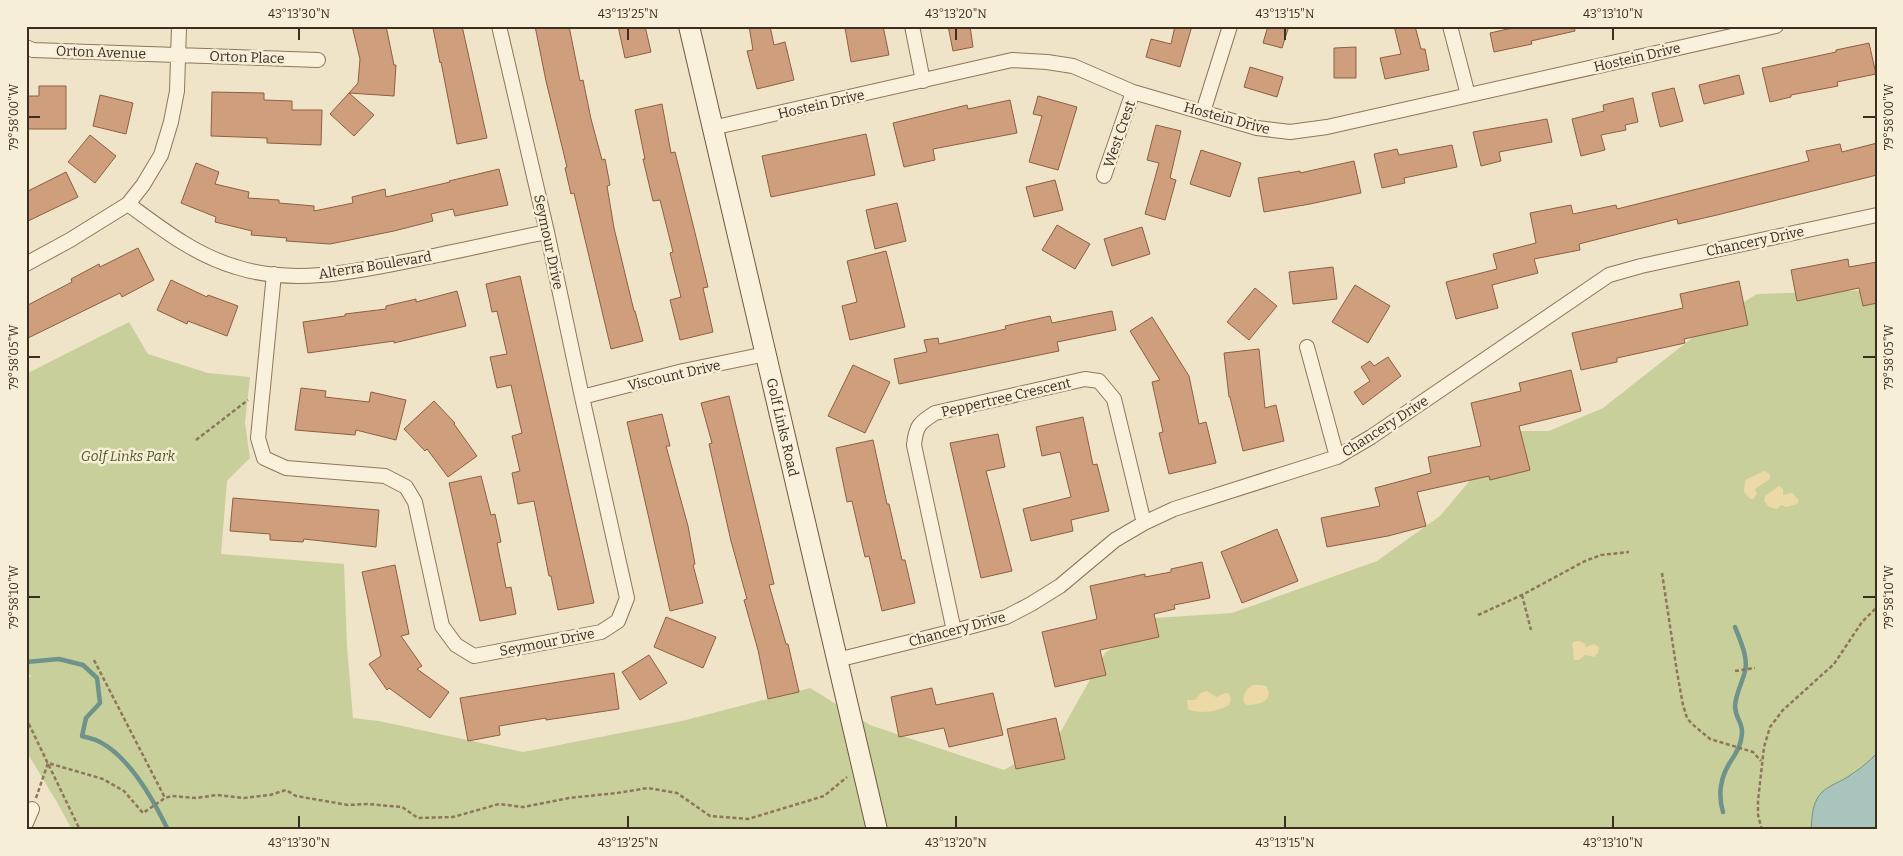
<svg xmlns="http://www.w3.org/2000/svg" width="1903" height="856" font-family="Bitter,serif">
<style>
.green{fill:#c9cf9b}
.sand{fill:#ecd9a5}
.water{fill:#a9c4bc;stroke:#6f938a}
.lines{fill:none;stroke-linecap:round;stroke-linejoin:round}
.stream{stroke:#6f938a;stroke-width:4.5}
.building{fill:#cf9f7d;stroke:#8d5f41}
.street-casing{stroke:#8d765c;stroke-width:16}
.secondary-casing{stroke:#6f573f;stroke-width:22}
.path{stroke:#8d765c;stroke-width:2.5;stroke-dasharray:4 2.5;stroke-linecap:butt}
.street{stroke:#faf1dc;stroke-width:14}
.secondary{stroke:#faf1dc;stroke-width:20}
.ticks{fill:none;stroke:#3d2e20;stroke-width:2}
.labels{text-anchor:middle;stroke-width:5;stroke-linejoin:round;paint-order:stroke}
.street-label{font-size:14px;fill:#3d2e20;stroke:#f7eed8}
.park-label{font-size:14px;font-style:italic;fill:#4d5a26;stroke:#f7eed8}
.neatline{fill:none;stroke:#3d2e20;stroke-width:2}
.ticks-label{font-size:12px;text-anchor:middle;fill:#3d2e20}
</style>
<rect width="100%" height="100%" fill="#f0e4c8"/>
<path class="green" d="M1877 290V830H72L57 802 26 751V677H31L26 669V374L129 322 148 354 208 373 250 377 245 423 250 458 227 481 221 554 344 564 347 646 353 718 379 721 523 752 682 721 810 688 870 725 1004 770 1056 740 1105 653 1154 618 1232 613 1377 561 1440 516 1494 452 1521 431H1549L1603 408 1711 323 1757 294Z"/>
<path class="sand" d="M1764 471 1770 474V479L1755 489 1757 494 1753 499H1750L1744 492 1745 480Z
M1779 486 1783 489V495L1792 493 1799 500 1797 504 1786 507 1781 505 1777 509 1769 507 1764 501 1765 496Z
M1579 641 1584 643 1586 647 1594 644 1599 647 1598 653 1594 657 1585 655 1579 660H1574L1573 656 1574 650 1572 646 1573 642Z
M1253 685H1260L1266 686C1275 701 1259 705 1247 705L1244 703C1242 695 1246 689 1253 685Z
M1207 691 1216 697 1226 693 1229 694 1231 699 1229 705C1220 711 1197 715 1188 709L1187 700H1195L1201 693Z"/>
<path class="water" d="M1877 753V830H1811C1812 819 1812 808 1817 799 1822 788 1836 784 1846 778 1857 771 1868 763 1877 753Z"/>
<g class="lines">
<path class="stream" d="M26 662 59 659 83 665 97 678 100 703 86 718 82 736C88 738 95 739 100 742 129 757 154 801 168 830
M1723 812C1718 795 1720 779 1729 764 1734 756 1739 750 1741 740 1745 723 1736 721 1735 707 1735 697 1741 684 1744 675 1750 660 1740 640 1735 627"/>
</g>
<path class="building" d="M352 26H386L394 65H396L394 96 349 93 358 83 360 59Z
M442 26H462L487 138 457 144 441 62 440 63 433 28Z
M535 26H569L580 81 583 80 591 119 602 160 605 159 610 185 607 186 614 228 634 311H635L643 341 611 349 574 193 571 194 565 168 567 167 546 81Z
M618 26H645L651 52 625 58Z
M749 26H770L774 45 785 42 794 80 757 89 747 51 753 50Z
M852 26H883L889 55 851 62 845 28Z
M948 26H970L973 47 953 51Z
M1175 26H1192L1180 67 1146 57 1151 39 1171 44Z
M1268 26H1289L1282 48 1263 43Z
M1394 26H1415L1421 49H1425L1429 70 1385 79 1380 58 1401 54Z
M1521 26H1574L1575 31 1531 41 1532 44 1494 52 1490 33Z
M1869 43 1876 74 1837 82 1838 86 1791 95V97L1770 102 1762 68 1836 52V50Z
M1356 47V78H1334V48Z
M1250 67 1283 77 1277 97 1244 87Z
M1739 75 1744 94 1704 104 1699 85Z
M39 86H66V129H26V96H39Z
M1674 88 1683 121 1660 127 1652 93Z
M212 92 264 93V100L292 101V110H322L321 145 267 143V138L211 136Z
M349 93 374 115 354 136 330 114Z
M100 95 133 103 126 134 93 126Z
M1038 96 1077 107 1058 170 1029 162 1042 116 1033 114Z
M1633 98 1638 122 1625 125 1626 130 1601 135 1605 150 1581 156 1572 119 1604 111 1603 105Z
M1010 100 1017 133 933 149 935 160 904 167 893 123 967 105 968 109Z
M662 104 671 153 675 152 697 241 708 287 703 288 713 332 680 340 670 300 681 297 670 253 673 252 660 200 653 201 643 159H645L635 110Z
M1547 119 1552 142 1499 152 1501 161 1481 166 1473 132Z
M1156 125 1181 131 1170 178 1176 180 1165 220 1145 214 1159 163 1147 160Z
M866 134 875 175 771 197 762 156Z
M90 135 116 156 95 183 68 162Z
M1877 143V175L1717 215 1678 224 1677 219 1579 244 1580 250 1534 259 1538 273 1492 285 1498 308 1456 319 1446 282 1497 269 1493 254 1536 243 1530 213 1571 205 1573 214 1616 205 1617 209 1809 161 1806 151 1840 144 1842 152Z
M1452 145 1457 167 1404 178 1405 183 1382 188 1374 154 1397 149 1399 155Z
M1201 150 1241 163 1230 197 1190 184Z
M1354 161 1361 193 1310 204 1264 212 1258 178 1300 171V173Z
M196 163 219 172 215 184 249 192 248 198 279 200V203L314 206V211L353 203 352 197 385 189 386 197 450 182 449 181 499 169 508 205 455 216 453 209 431 214 433 221 394 231 330 244 286 241 287 238 251 235 252 231 215 222 216 217 181 203Z
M66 172 78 197 26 222V192Z
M1055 180 1063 210 1034 217 1026 187Z
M897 203 906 241 875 249 866 210Z
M1057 225 1090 244 1075 269 1042 250Z
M1142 227 1150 254 1112 266 1104 239Z
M138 248 154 280 122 297 120 293 26 339V306L72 282 71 279 99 264 100 267Z
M886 251 905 327 850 340 842 306 857 302 847 261Z
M1848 259 1849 267 1877 262V303L1863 306 1859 288 1797 301 1791 270Z
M1333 267 1337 299 1293 304 1289 272Z
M520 276 594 603 558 610 551 576H549L534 501 518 504 512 473 520 471 512 436 522 433 511 385 497 388 490 357 507 354 497 311 492 312 486 284Z
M171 280 207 297 208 295 238 306 227 336 188 321 187 324 157 310Z
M1739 281 1748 325 1684 339 1685 343 1617 358V362L1581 370 1572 333 1683 308 1680 294Z
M1355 285 1390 306 1368 343 1332 322Z
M1255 288 1277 306 1249 340 1227 322Z
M457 291 466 326 394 343V341L308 353 303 322 345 316V314L386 309V306L416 299V302Z
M1112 311 1116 330 1057 342 1059 351 899 384 894 359 927 352 924 340 938 338 939 344 1006 329 1005 326 1050 316 1052 323Z
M1152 317 1189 376 1199 424 1206 422 1216 463 1169 474 1159 433 1163 432 1152 382 1160 380 1130 331Z
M1259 349 1265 408 1276 405 1284 441 1243 451 1230 397H1229L1224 353Z
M1388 357 1401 376 1363 405 1354 392 1370 381 1361 367 1370 361 1374 366Z
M853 365 890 382 865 433 828 416Z
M1571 370 1581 411 1519 426 1530 470 1490 480 1489 476 1417 492 1426 526 1388 536 1327 547 1321 518 1380 506 1375 488 1431 473 1428 457 1481 446 1471 403 1521 391 1519 383Z
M301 388 326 391 325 397 369 402 371 392 406 400 396 440 356 430 355 435 295 430Z
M729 396 774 584 769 585 786 644H788L799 692 768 699 758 650 744 600 747 599 731 541 709 444 712 443 701 403Z
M434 401 455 423 454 424 477 456 448 477 427 449 425 451 404 429Z
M662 414 670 446H666L688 526 695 564 693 565 703 603 670 611 627 422Z
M1083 417 1093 465 1097 464 1109 511 1071 520 1073 531 1031 541 1023 509 1071 497 1060 452 1042 456 1036 427Z
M998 434 1005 467 986 471 1012 571 981 578 950 443Z
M873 440 887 504H889L902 560H905L915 603 882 611 869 556 865 557 852 501 847 502 836 448Z
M481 476 491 515 495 514 501 542 497 543 506 588 511 587 516 614 480 621 449 483Z
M233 498 379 510 376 547 304 539 303 542 270 540V534L230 531Z
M1277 529 1298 581 1242 603 1221 552Z
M1202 562 1210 598 1174 605 1175 609 1154 614 1159 637 1100 650 1106 675 1055 687 1042 632 1097 619 1090 586 1145 574V577L1171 572V569Z
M395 565 409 634 401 636 422 666 417 669 449 692 430 718 389 688 387 690 369 664 381 656 362 572Z
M666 617 716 637 703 668 654 647Z
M649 655 667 683 640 700 622 672Z
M614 673 619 709 546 720V718L499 726 500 735 468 741 460 698Z
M932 688 936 705 993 693 1003 735 949 747 944 728 899 737 891 697Z
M1056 718 1065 759 1016 769 1007 729Z"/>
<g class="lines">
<g class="street-casing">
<path id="street" d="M912 26 923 81
M1450 26 1468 95
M26 47 33 50 318 60
M1203 112 1230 26
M712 128 1012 60 1047 62 1073 66 1133 92 1257 128 1290 132 1327 127 1776 26
M1104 176 1133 92
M128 204C162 229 195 255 236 267 298 287 366 269 428 257 468 249 507 240 547 232
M26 264 70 240 128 204 143 185 161 155 171 122 177 91 179 26
M274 274 258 438 264 458 286 468 385 476 406 487 415 502 442 626 456 645 474 656 601 632 618 621 627 598 582 397 547 232 499 26
M1307 347 1337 457
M582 397 683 371 766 354
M954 631 914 445C916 426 919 423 935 413L1085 379 1099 381 1114 399 1144 523
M837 660 954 631 1006 617 1031 604 1060 586 1115 540 1144 523 1174 509 1337 457 1371 437 1609 275 1641 266 1877 215
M26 823 32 809"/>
</g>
<g class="secondary-casing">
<g id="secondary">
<path id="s1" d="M689 26 877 830"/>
</g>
</g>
<path class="path" d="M196 440 248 400
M1662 573 1677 672 1683 705 1687 718 1692 724 1710 739 1753 752 1761 761
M1522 595 1531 630
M1478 615 1522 595 1585 561 1601 555 1629 552
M94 660 165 798
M1735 671 1755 668
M26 718 80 830
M36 798 48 763 103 779 124 791 143 813 165 798 172 796 196 798 217 795 244 798 270 795 286 790 296 796 348 805 367 804 402 807 418 818 453 817 499 804 523 807 569 798 617 793 648 788 677 793 710 816 748 819 824 796 847 777
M1762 830 1758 815V801L1764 747 1770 727 1783 710 1834 664 1862 622 1877 607"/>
<use href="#street" class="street"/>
<use href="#secondary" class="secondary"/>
</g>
<path class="ticks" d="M299 28V40M628 28V40M956 28V40M1285 28V40M1613 28V40M28 117H40M1863 117H1876M28 357H40M1863 357H1876M28 597H40M1863 597H1876M299 816V828M628 816V828M956 816V828M1285 816V828M1613 816V828"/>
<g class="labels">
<g class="street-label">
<text transform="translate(101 52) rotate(2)" y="5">Orton Avenue</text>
<text transform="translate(247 57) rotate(2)" y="5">Orton Place</text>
<text transform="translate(1637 57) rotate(-13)" y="5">Hostein Drive</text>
<text transform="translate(821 104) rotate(-13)" y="5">Hostein Drive</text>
<text transform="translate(1227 118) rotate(15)" y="5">Hostein Drive</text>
<text transform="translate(1119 134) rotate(-71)" y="5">West Crest</text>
<text transform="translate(1755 241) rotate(-12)" y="5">Chancery Drive</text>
<text transform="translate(549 242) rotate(78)" y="5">Seymour Drive</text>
<text transform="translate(375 265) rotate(-9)" y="5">Alterra Boulevard</text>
<text transform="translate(674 375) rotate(-13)" y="5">Viscount Drive</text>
<text transform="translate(1006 397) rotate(-13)" y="5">Peppertree Crescent</text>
<text transform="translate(1385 426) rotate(-33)" y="5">Chancery Drive</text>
<text dy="5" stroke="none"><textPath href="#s1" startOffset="412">Golf Links Road</textPath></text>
<text transform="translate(957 629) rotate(-15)" y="5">Chancery Drive</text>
<text transform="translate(547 642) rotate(-11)" y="5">Seymour Drive</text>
</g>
<g class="park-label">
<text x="128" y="461">Golf Links Park</text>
</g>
</g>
<rect width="1903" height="856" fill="none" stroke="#f7eed8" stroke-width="55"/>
<rect x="28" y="28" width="1848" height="800" class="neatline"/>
<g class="ticks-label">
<text x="299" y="18">43°13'30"N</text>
<text x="628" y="18">43°13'25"N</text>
<text x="956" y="18">43°13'20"N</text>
<text x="1285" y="18">43°13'15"N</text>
<text x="1613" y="18">43°13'10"N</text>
<text transform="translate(1889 117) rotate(-90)" y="4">79°58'00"W</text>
<text transform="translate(14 117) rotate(-90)" y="4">79°58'00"W</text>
<text transform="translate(1889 357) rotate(-90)" y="4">79°58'05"W</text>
<text transform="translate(14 357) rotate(-90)" y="4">79°58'05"W</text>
<text transform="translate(1889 597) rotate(-90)" y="4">79°58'10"W</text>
<text transform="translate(14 597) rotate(-90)" y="4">79°58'10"W</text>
<text x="299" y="847">43°13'30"N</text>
<text x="628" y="847">43°13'25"N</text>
<text x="956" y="847">43°13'20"N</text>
<text x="1285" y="847">43°13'15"N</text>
<text x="1613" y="847">43°13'10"N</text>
</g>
</svg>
